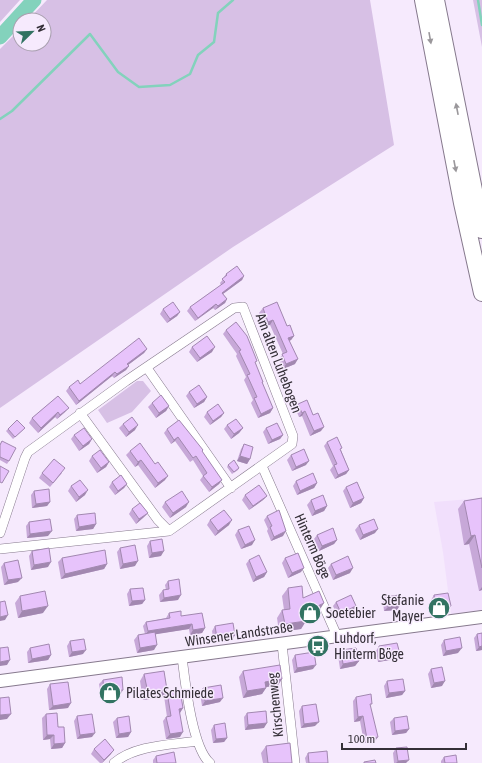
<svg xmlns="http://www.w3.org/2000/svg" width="482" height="763" font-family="'Asap Condensed',sans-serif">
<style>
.built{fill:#f1dffc}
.green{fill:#d7c0e5}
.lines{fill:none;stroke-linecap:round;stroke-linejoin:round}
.stream{stroke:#83d2bc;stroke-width:2.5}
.river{stroke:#83d2bc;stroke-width:15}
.minor-casing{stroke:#86798d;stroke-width:10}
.secondary-casing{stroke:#86798d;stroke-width:14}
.motorway-casing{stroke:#86798d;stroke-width:18}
.minor{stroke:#fff;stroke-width:9}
.secondary{stroke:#fff;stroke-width:12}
.motorway{stroke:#fff;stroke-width:16}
.wall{fill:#c7a8d8}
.shaded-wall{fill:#a288b0}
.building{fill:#e7c3fb;stroke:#a288b0}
.oneway{fill:#9a979b}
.labels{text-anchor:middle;stroke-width:3;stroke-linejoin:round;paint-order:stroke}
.street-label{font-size:14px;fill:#342f37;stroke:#f6eafd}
.poi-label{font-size:14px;fill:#342f37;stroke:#f6eafd;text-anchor:start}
</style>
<rect width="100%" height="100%" fill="#f6eafd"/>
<path class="built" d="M482 498V610L451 614 443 552 434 502Z"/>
<path class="green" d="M0 0H20L0 22Z
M47 0H370L394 145 233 247 0 408V49L20 29V44H44V20H28Z
M473 0H482V47Z
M137 381H143L151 391 132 412 107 423 98 410Z"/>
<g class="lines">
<path class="stream" d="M478 0 482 25
M0 119 12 111 90 34 118 72 139 87 170 85 190 74 198 55 214 42 218 13 233 0"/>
<path class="river" d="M0 37 34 0"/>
<g class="minor-casing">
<path id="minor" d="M147 368 231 488
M80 413 158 520 169 531
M262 466 337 636
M0 533 25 458 28 452 126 381 234 308 243 307 293 436 292 444 169 531 0 549
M282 644 295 763
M182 657C185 681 192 748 210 763
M114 763C135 745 170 745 197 741"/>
</g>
<g class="secondary-casing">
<path id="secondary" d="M0 681 482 617"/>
</g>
<g class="motorway-casing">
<path id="motorway" d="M423 0 462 203 482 293
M436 0 482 230"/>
</g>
<use href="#minor" class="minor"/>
<use href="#secondary" class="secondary"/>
<use href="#motorway" class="motorway"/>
</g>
<path class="wall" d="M226 274 244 276 242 280 223 294 227 299 225 303 215 310 213 308 195 321 187 311 190 307 221 285 220 283 224 278V277Z
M263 308 287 326 294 336 291 340 289 341 295 364 283 369 279 359 283 354 270 325 265 326 259 313Z
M163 309 180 312 177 316 167 323 160 314Z
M226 330 255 364 263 382 262 383 273 408 270 413 258 418 251 403 253 400 244 380 246 377 236 356 237 354 223 334Z
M192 347 212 352 197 362 189 352Z
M147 349 144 353 128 365 129 366 126 370 114 378 112 376 76 405 66 391 69 387 80 384Z
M189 392 207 397 204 402 194 408 186 396Z
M58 396 65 412 57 419 55 417 38 433 29 423 32 418Z
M152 403 169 406 166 411 156 418 148 407Z
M298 404 321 431 310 436 302 416 299 417 295 408Z
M207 412 224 413 221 417 210 425 204 417Z
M123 424 135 430 126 437 119 428Z
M227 425 243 428 239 433 231 439 224 429Z
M266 428 283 435 280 439 268 444 263 432Z
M8 429 23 430 13 439 6 431Z
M167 429 202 452 222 480 219 484 209 492 200 480 203 476 193 460 190 462 175 441 171 444 164 433Z
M74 435 92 439 89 444 79 451 71 439Z
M2 441 9 461 7 464 0 460V444Z
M327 442 341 450 349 470 346 474 335 479 330 470 333 466 324 446Z
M244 444 250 459 247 464 237 461 241 449Z
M130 451 165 480 155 488 138 465 135 467 126 455Z
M291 455 306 465 292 471 287 460Z
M92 456 109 462 106 467 97 473 89 461Z
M228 465 239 468 238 470 232 474 227 467Z
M42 473H62L50 487 39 478Z
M296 481 317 483 314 488 297 495 293 486Z
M112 482 127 484 124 488 115 495 109 487Z
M71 486 85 495 76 502 68 491Z
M346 487 364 498 361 503 350 508 343 491Z
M34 491 50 502 47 506 32 508 31 495Z
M245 495 267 496 263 500 249 510 242 500Z
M482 498V590L479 591 469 544 464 545 458 509 464 501Z
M311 500 327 506 324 511 312 516 307 505Z
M165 502 186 507 170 518 162 507Z
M132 509 148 513 144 517 136 524 129 514Z
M77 515 96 524 93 529 76 531 74 519Z
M267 516 283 536 271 541 267 531 268 529 264 520Z
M210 520 229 525 215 536 207 525Z
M29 522 48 536 27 538 26 526Z
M359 525 375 533 360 540 355 530Z
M238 530 252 545 241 549 235 535Z
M317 535 337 540 334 544 319 551 314 539Z
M150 541 161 556 149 558 147 546Z
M120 548 135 566 120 569 117 552Z
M32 551 48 567 31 570 29 556Z
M62 558 107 564 104 569 61 579 58 562Z
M285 558 301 572 288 578 282 563Z
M249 560 267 572 264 577 253 582 246 564Z
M4 563 18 582 4 585 1 567Z
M331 564 350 573 333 580 328 568Z
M168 581 178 600 160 602 159 595 163 590H166L165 585Z
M288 588 303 598 319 611 306 617V621L301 629 279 632 277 618 282 610H284L282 596Z
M130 589 145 600 142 604 129 606 127 594Z
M434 595 448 610 433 613 431 600Z
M20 596 43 613 18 618 15 603Z
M386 597 400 605 397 610 384 611 383 601Z
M336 602 356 606 353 611 338 617 333 606Z
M169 613 181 616 205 628 202 633 190 635 189 629 155 634 154 650 137 653 134 640 138 635 145 634 143 626 146 622 166 618Z
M215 626 235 635 232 640 214 643 212 631Z
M482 633V650L476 651 474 638 477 634Z
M444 640 458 653 443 656 441 645Z
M70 641 83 654 69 657 67 646Z
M379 646 396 659 378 662 376 651Z
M30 648 51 655 48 660 28 663 27 652Z
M341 650 359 661 355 666 340 669 338 655Z
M295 655 313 669 294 673 292 660Z
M431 669 442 686 431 688 428 674Z
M243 671 282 679 278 685 266 687V688L262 694 243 698 239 677Z
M144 674 167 690 163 697 143 700 140 681Z
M103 680 120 695 101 697 99 684Z
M387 681 405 691 402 695 386 698 384 686Z
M50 684 68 708 49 710 47 689Z
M203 688 220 702 202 706 200 693Z
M167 692 183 708 180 712V737L166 739 163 721 166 717H167L164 696Z
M356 697 370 706 375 741 364 743 360 721 354 722 353 701Z
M302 706 315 726 301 728 299 711Z
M247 713 264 728 245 730 244 717Z
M46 714 58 727 65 743 62 748 51 749 50 739 43 740 42 718Z
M77 716 92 737 77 739 74 721Z
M117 718 131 732 128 737 116 738 113 722Z
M394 718 409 729 406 733 392 735 390 722Z
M214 725 227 738 224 742 213 743 211 730Z
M266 746 292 763H263L261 753Z
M396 748 406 763H394L393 753Z
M94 749 111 754 102 763H100L91 754Z
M308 753 328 763H306L305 758Z
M156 756 176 763H153V760Z
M444 757 457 763H441V761Z"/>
<path class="shaded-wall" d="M244 276 242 280 220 296 222 293Z
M227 299 225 303 215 310 218 306Z
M216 304 213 308 195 321 198 318Z
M180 312 177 316 167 323 170 319Z
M273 320 270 325 265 326 268 322Z
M294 336 291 340 285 343 288 338Z
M215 347 212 352 197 362 200 358Z
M147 349 144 353 124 368 127 364Z
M298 359 295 364 283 369 286 364Z
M129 366 126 370 114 378 117 374Z
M115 372 112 376 76 405 79 401Z
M207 397 204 402 194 408 197 404Z
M169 406 166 411 156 418 159 413Z
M69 408 65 412 57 419 60 415Z
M273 408 270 413 258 418 261 414Z
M305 411 302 416 299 417 302 413Z
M58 412 55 417 38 433 41 428Z
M224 413 221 417 210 425 213 421Z
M138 425 135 430 126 437 129 432Z
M324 427 321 431 310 436 314 431Z
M243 428 239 433 231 439 234 434Z
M283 435 280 439 268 444 272 440Z
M178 437 175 441 171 444 174 440Z
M92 439 89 444 79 451 83 446Z
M240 456 250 459 247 464 237 461Z
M141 460 138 465 135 467 138 462Z
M309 461 306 465 292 471 296 467Z
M109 462 106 467 97 473 101 468Z
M349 470 346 474 335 479 338 475Z
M168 476 165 480 155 488 158 483Z
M222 480 219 484 209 492 212 487Z
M317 483 314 488 297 495 300 491Z
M127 484 124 488 115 495 118 491Z
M88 490 85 495 76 502 79 497Z
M267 496 263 500 249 510 253 506Z
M364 498 361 503 350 508 353 503Z
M50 502 47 506 32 508 36 504Z
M189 502 186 507 170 518 173 513Z
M327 506 324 511 312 516 315 511Z
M148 513 144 517 136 524 139 519Z
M232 520 229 525 215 536 218 531Z
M96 524 93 529 76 531 79 527Z
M378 529 375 533 360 540 363 535Z
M52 531 48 536 27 538 30 534Z
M286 531 283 536 271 541 274 537Z
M475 535 469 544 464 545 471 536Z
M255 540 252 545 241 549 245 545Z
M337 540 334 544 319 551 322 546Z
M164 551 161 556 149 558 152 553Z
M138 561 135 566 120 569 123 564Z
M51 562 48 567 31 570 34 565Z
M107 564 104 569 61 579 65 574Z
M304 568 301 572 288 578 292 573Z
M353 568 350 573 333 580 336 575Z
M267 572 264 577 253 582 256 577Z
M22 578 18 582 4 585 8 580Z
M482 587V590L479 591Z
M181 595 178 600 160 602 164 598Z
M145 600 142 604 129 606 132 601Z
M324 603 319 611 299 620 305 612Z
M400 605 397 610 384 611 388 607Z
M48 606 43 613 18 618 22 611Z
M356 606 353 611 338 617 341 613Z
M451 606 448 610 433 613 436 608Z
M8 615 5 620 0 621V617Z
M306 621 301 629 279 632 285 624Z
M192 624 189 629 145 636 148 631Z
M205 628 202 633 190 635 193 630Z
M235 635 232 640 214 643 217 638Z
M157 645 154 650 137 653 140 648Z
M482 646V650L476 651 479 647Z
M462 648 458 653 443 656 446 651Z
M86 650 83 654 69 657 72 652Z
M400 654 396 659 378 662 381 658Z
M51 655 48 660 28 663 32 659Z
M10 660 7 665 0 666V662Z
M359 661 355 666 340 669 343 664Z
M316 665 313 669 294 673 297 668Z
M282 679 278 685 261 688 265 682Z
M445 681 442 686 431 688 434 683Z
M266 688 262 694 243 698 247 691Z
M123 690 120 695 101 697 104 693Z
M167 690 163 697 143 700 148 693Z
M405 691 402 695 386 698 389 693Z
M223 698 220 702 202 706 205 701Z
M71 703 68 708 49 710 53 706Z
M183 708 180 713 179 709Z
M11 714 7 719 0 720V715Z
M363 716 360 721 354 722 358 717Z
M319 722 315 726 301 728 304 724Z
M267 723 264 728 245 730 248 725Z
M409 729 406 733 392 735 395 731Z
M131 732 128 737 116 738 119 734Z
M183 732 180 737 166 739 170 734Z
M95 733 92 737 77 739 80 735Z
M47 735H54L50 739 43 740Z
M378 737 375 741 364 743 367 739Z
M227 738 224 742 213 743 216 739Z
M65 743 62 748 51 749 54 744Z
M114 750 111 754 102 763 104 760Z
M409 760 406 763H396L398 761Z"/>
<path class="building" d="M237 266 244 276 222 293 227 299 218 306 216 304 198 318 190 307 225 282 222 279 227 275 226 274Z
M173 302 180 312 170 319 163 309Z
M277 302 287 326 290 325 294 336 288 338 298 359 286 364 282 354 287 352 273 320 268 322 263 308Z
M236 322 247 336 257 361 255 362 263 382H262L273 408 261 414 254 398 257 397 247 375 250 374 239 351 241 350 226 330Z
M207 336 215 347 200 358 192 347Z
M139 338 147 349 127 364 129 366 117 374 115 372 79 401 69 387 78 380 80 384Z
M199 385 207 397 197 404 189 392Z
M161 395 169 406 159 413 152 403Z
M58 396 69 408 60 415 58 412 41 428 32 418Z
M307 400 313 415 318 413 324 427 314 431 305 411 302 413 298 404Z
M218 404 224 413 213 421 207 412Z
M132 417 138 425 129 432 123 424Z
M236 419 243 428 234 434 227 425Z
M17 420 25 428 15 437 8 429Z
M179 420 203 450 202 451 222 480 212 487 203 476 207 473 196 456 193 458 178 437 174 440 167 429Z
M277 423 283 435 272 440 266 428Z
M84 428 92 439 83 446 74 435Z
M337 437 342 448 340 449 349 470 338 475 334 465 337 464 327 442Z
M2 441 16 448 9 461 0 457V445Z
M140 443 155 464 158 462 168 476 158 483 141 460 138 462 130 451Z
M244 444 253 447 250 459 240 456Z
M304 449 309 461 296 467 291 455Z
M100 450 109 462 101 468 92 456Z
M54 459 65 468 53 483 42 473Z
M234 460 239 468 234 472 228 465Z
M0 466 9 471 2 483 0 482Z
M313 473 317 483 300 491 296 481Z
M121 475 127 484 118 491 112 482Z
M80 480 88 490 79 497 71 486Z
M357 482 364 498 353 503 346 487Z
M259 485 267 496 253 506 245 495Z
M49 489 50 502 36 504 34 491Z
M182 491 189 502 173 513 165 502Z
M323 495 327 506 315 511 311 500Z
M482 498V568L475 535 471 536 464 501Z
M140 503 148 513 139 519 132 509Z
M224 510 232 520 218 531 210 520Z
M279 510 286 531 274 537 270 527 272 526 267 516Z
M95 513 96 524 79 527 77 515Z
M50 519 52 531 30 534 29 522Z
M374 519 378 529 363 535 359 525Z
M249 526 255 540 245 545 238 530Z
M333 528 337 540 322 546 317 535Z
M162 539 164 551 152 553 150 541Z
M135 545 138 561 123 564 120 548Z
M49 548 51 562 34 565 32 551Z
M105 550 107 564 65 574 62 558Z
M298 553 304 568 292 573 285 558Z
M259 555 267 572 256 577 249 560Z
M348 556 353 568 336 575 331 564Z
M18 560 22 578 8 580 4 563Z
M179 579 181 595 164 598 163 590 169 589 168 581Z
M302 586 303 598 319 591 324 603 305 612 306 621 285 624 282 610 290 609 288 588Z
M143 588 145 600 132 601 130 589Z
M45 591 48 606 22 611 20 596Z
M448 593 451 606 436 608 434 595Z
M351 595 356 606 341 613 336 602Z
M399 595 400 605 388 607 386 597Z
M5 601 8 615 0 617V602Z
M181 611V616L202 613 205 628 193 630 192 624 148 631 146 622 170 618 169 613Z
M233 623 235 635 217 638 215 626Z
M155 632 157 645 140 648 138 635Z
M482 633V646L479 647 477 634Z
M460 637 462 648 446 651 444 640Z
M84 639 86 650 72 652 70 641Z
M397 643 400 654 381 658 379 646Z
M49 644 51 655 32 659 30 648Z
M8 647 10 660 0 662V648Z
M356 648 359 661 343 664 341 650Z
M314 652 316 665 297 668 295 655Z
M280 665 282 679 265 682 266 688 247 691 243 671Z
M442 667 445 681 434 683 431 669Z
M164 671 167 690 148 693 144 674Z
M122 677 123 690 104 693 103 680Z
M403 679 405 691 389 693 387 681Z
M68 682 71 703 53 706 50 684Z
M221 685 223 698 205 701 203 688Z
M180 690 183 708 179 709 183 732 170 734 166 717 171 716 167 692Z
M371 694 372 704H370L378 737 367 739 363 716 358 717 356 697Z
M9 697 11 714 0 715V698Z
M316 704 319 722 304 724 302 706Z
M266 711 267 723 248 725 247 713Z
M57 713 58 727H64L65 743 54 744V735H47L46 714Z
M92 714 95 733 80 735 77 716Z
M129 716 131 732 119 734 117 718Z
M407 716 409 729 395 731 394 718Z
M225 723 227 738 216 739 214 725Z
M105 739 114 750 104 760 94 749Z
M290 743 292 763H268L266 746Z
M407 747 409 760 398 761 396 748Z
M327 751 328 763H309L308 753Z
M174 752 176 763H157L156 756Z
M456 755 457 763H445L444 757Z
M375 760 376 763H364V762Z"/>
<defs><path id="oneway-solid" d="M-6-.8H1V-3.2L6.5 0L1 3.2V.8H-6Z"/></defs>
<g class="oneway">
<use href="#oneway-solid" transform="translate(430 38) rotate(80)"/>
<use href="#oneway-solid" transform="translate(457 109) rotate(-101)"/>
<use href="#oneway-solid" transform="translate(455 166) rotate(79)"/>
</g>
<defs>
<g id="shop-disc" transform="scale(1.15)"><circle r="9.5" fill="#327362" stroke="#f6eafd"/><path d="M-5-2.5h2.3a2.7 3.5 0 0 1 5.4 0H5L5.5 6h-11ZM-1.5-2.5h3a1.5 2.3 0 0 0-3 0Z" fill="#fff"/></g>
<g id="bus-disc" transform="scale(1.15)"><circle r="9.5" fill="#327362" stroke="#f6eafd"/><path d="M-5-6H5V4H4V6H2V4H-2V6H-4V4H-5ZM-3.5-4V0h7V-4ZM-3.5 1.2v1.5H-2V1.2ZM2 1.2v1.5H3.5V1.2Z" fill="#fff"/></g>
</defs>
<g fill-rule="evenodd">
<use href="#shop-disc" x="439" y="608"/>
<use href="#shop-disc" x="310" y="613"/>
<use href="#bus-disc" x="318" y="646"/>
<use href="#shop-disc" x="110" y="693"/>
</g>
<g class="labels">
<g class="street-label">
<text transform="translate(279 363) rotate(69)" y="5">Am alten Luhebogen</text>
<text transform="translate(313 546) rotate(66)" y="5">Hinterm Böge</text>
<text transform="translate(239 634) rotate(-8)" y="5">Winsener Landstraße</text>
<text transform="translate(275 705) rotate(-96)" y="5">Kirschenweg</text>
</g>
<g class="poi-label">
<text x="424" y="605" text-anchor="end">Stefanie<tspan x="424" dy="16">Mayer</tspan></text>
<text x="326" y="618">Soetebier</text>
<text x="334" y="643">Luhdorf,<tspan x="334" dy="16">Hinterm Böge</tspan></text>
<text x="126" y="698">Pilates Schmiede</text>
</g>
</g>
<g transform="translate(32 32) rotate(67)"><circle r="19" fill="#f6eafd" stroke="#a89fae"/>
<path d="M0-3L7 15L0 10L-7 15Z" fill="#327362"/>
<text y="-6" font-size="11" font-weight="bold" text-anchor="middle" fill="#342f37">N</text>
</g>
<path d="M342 743v6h124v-6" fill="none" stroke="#342f37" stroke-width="2"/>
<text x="348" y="743" font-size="12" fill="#342f37" stroke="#f6eafd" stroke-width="3" paint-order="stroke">100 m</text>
</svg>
